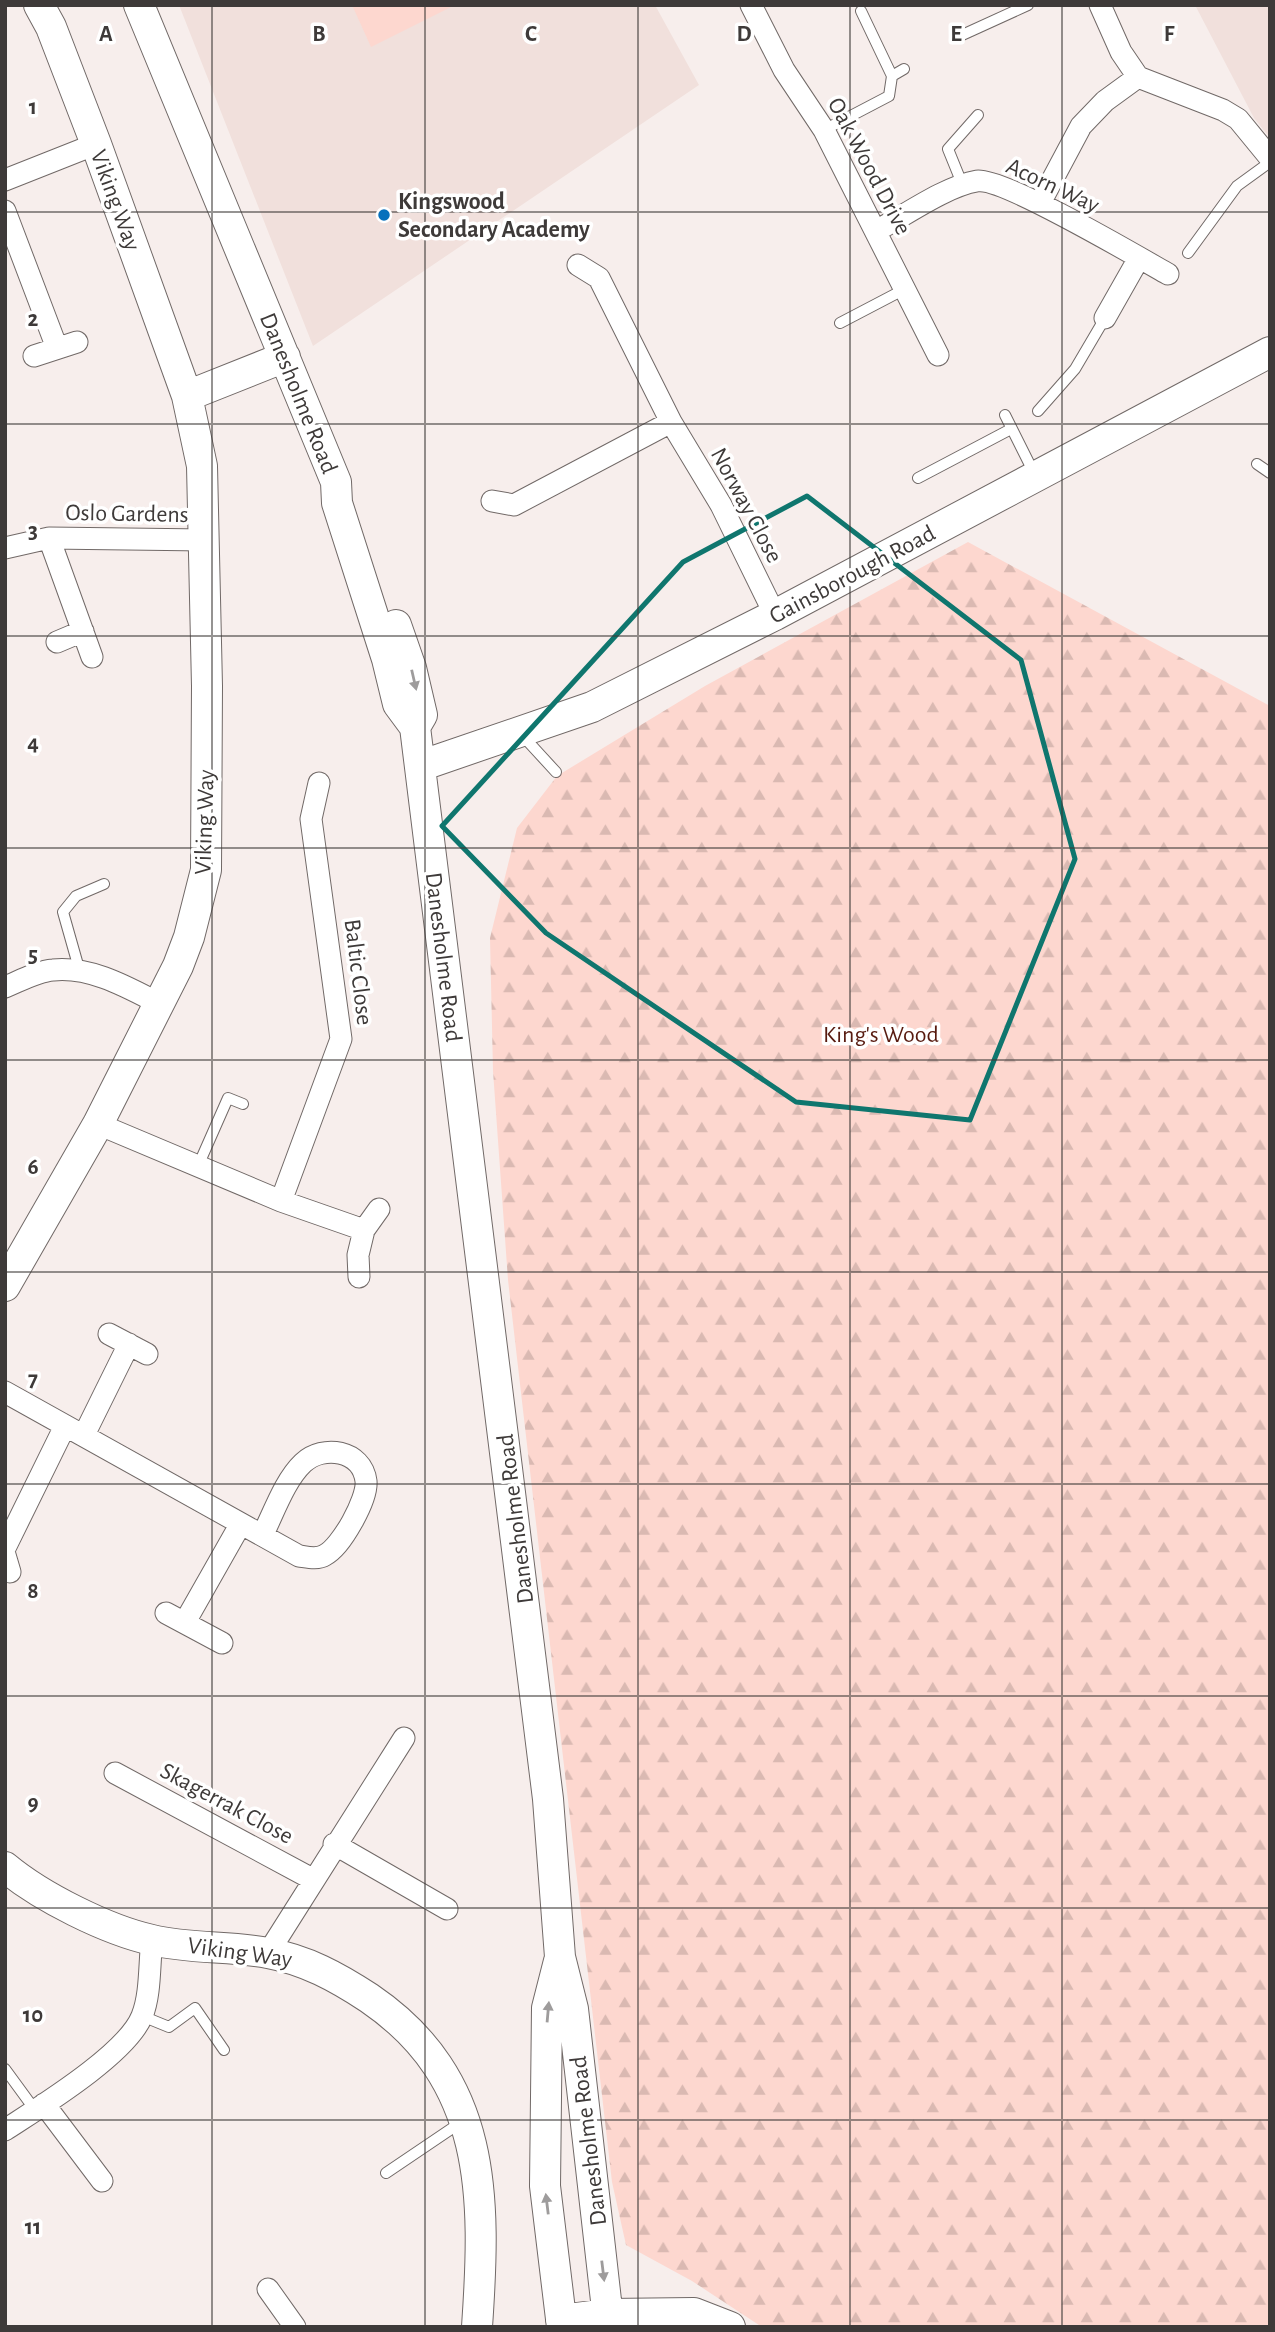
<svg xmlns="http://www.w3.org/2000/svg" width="1275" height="2332" font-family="'Alegreya Sans',sans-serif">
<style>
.built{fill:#f1e0dc}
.grass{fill:#fdd7cf}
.forest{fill:url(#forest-firs)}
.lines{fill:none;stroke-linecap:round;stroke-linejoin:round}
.lane-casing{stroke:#716967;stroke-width:12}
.street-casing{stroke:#716967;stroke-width:23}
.secondary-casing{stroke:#716967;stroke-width:32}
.lane{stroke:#fff;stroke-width:10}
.street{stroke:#fff;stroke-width:21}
.secondary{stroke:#fff;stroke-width:30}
.oneway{fill:#9e9c9c}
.marked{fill:none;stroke:#0f766e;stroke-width:5;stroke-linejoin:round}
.grid{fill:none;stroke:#3e3a39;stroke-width:2;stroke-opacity:0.55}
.poi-dot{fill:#0770bc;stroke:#fff;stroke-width:2.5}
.labels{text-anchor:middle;stroke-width:7;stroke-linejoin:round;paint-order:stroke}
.street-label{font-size:24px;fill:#3e3a39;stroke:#fff}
.poi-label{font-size:24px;font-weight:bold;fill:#3e3a39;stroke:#fff;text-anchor:start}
.park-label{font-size:24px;fill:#571a0f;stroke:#fff}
.grid-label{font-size:23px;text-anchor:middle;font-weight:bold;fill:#3e3a39;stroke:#fff;stroke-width:7;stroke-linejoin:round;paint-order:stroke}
</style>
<defs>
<pattern id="forest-firs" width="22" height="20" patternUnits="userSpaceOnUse" patternTransform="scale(1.75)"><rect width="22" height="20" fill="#fdd7cf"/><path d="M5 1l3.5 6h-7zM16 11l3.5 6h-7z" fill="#dab9b2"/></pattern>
</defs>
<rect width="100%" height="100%" fill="#f7eeec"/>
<path class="built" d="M179 5H655L699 85 313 346Z
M1195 5H1270V138L1254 118Z"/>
<path class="grass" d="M352 5H455L371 47Z"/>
<path class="forest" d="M968 542 1270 706V2327H762L692 2281 626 2245 612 2182 508 1280 493 1071 490 938 517 828 557 776 705 686Z"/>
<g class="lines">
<g class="lane-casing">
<path id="lane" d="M960 36 1028 5
M892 76 904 69
M824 130 889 96 892 76 861 11
M963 186 948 149 978 115
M1188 253 1237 186 1270 162
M840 323 905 289
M1038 411 1075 369 1105 318
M1005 415 1035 475
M1257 464 1270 473
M918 478 1011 429
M522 735 556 772
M80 972 63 912 76 896 104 884
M198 1166 228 1098 243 1104
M142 2016 169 2027 195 2008 224 2050
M5 2069 35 2110
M386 2173 460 2123"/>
</g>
<g class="street-casing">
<path id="street" d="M751 5 784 70 824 130 938 355
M1100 5 1121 52 1138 77 1223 110 1238 119 1270 158
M5 180 96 144
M1040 203 1081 126 1105 101 1138 77
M5 211 57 348
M876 231C904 216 946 186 977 181 1002 177 1138 257 1168 274
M578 265 599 278 671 422 721 505 775 615
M1105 318 1139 258
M34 356 77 342
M492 501 514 505 671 422
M49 538 92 657
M5 548 49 538 205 540
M57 642 83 631
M5 987C20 981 38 971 53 970 90 966 127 987 158 1003
M98 1124 281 1201 364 1230 358 1255 359 1277
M281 1201 341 1039 311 819 319 783
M364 1230 379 1209
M109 1334 147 1354
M5 1392 299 1556C307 1557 317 1560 325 1555 341 1547 368 1499 366 1481 362 1450 323 1444 303 1463 285 1480 274 1512 263 1534
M84 1435 129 1344
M5 1548 65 1426
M5 1555 10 1572
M166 1613 222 1643
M185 1622 240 1525
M115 1773 314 1880
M334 1844 447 1909
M268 1953 404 1738
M44 2104 102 2181
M5 2130C40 2107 127 2054 142 2016 151 1994 149 1963 152 1940
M268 2289 295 2327"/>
</g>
<g class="secondary-casing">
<path id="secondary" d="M39 5 51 27 96 144 187 396 285 357
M139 5 336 482 337 503 387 659 398 704 415 727 548 1799 560 1957 573 2009 609 2327
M396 625 411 668 422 715 415 727
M420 766 592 707 775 615 1270 352
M5 1286 98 1124 178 966 189 937 206 870 207 686 202 466 187 396
M5 1867C41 1897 107 1930 152 1940 190 1949 230 1946 268 1953 306 1960 337 1977 369 1998 488 2079 486 2197 477 2327
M559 1961 547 2008 545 2186 562 2327
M561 2320 608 2314 694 2313 730 2327"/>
</g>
<use href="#lane" class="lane"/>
<use href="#street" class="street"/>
<use href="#secondary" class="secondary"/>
</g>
<defs><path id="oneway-solid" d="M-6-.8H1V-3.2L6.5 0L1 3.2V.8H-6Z" transform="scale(1.75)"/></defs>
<g class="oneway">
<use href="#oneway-solid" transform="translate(414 680) rotate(77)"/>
<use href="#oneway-solid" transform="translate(548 2012) rotate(-85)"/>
<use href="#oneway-solid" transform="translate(547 2204) rotate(-97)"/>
<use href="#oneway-solid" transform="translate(603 2271) rotate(83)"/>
</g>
<path class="marked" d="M807 496 1021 660 1075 859 970 1120 796 1102 546 933 442 826 683 562Z"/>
<path class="grid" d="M212 5V2327M425 5V2327M638 5V2327M850 5V2327M1062 5V2327M5 212H1270M5 424H1270M5 636H1270M5 848H1270M5 1060H1270M5 1272H1270M5 1484H1270M5 1696H1270M5 1908H1270M5 2120H1270"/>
<circle class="poi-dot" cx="384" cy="215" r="7"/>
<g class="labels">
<g class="street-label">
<text transform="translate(870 166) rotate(62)" y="8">Oak Wood Drive</text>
<text transform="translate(1053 185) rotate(25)" y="8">Acorn Way</text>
<text transform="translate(116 200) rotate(70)" y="8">Viking Way</text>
<text transform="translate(299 393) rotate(68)" y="8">Danesholme Road</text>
<text transform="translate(747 505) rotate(62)" y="8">Norway Close</text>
<text transform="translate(127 513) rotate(1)" y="8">Oslo Gardens</text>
<text transform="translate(852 574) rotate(-28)" y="8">Gainsborough Road</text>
<text transform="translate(204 822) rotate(-88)" y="8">Viking Way</text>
<text transform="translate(444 957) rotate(83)" y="8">Danesholme Road</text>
<text transform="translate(359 972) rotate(83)" y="8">Baltic Close</text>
<text transform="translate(515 1519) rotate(-97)" y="8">Danesholme Road</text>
<text transform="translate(227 1803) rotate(28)" y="8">Skagerrak Close</text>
<text transform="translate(240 1952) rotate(8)" y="8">Viking Way</text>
<text transform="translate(588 2141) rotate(-97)" y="8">Danesholme Road</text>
</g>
<g class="poi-label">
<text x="398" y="209">Kingswood<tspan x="398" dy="28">Secondary Academy</tspan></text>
</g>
<g class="park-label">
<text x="881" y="1042">King's Wood</text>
</g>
</g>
<g class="grid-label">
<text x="106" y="41">A</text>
<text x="319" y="41">B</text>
<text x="531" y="41">C</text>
<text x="744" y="41">D</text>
<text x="956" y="41">E</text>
<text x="1169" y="41">F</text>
<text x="33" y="114">1</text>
<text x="33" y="326">2</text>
<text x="33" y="538">3</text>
<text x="33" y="750">4</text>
<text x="33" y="962">5</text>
<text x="33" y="1174">6</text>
<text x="33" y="1386">7</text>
<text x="33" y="1598">8</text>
<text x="33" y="1810">9</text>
<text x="33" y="2022">10</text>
<text x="33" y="2234">11</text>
</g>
<rect width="1275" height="2332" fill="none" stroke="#3e3a39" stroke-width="14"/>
</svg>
